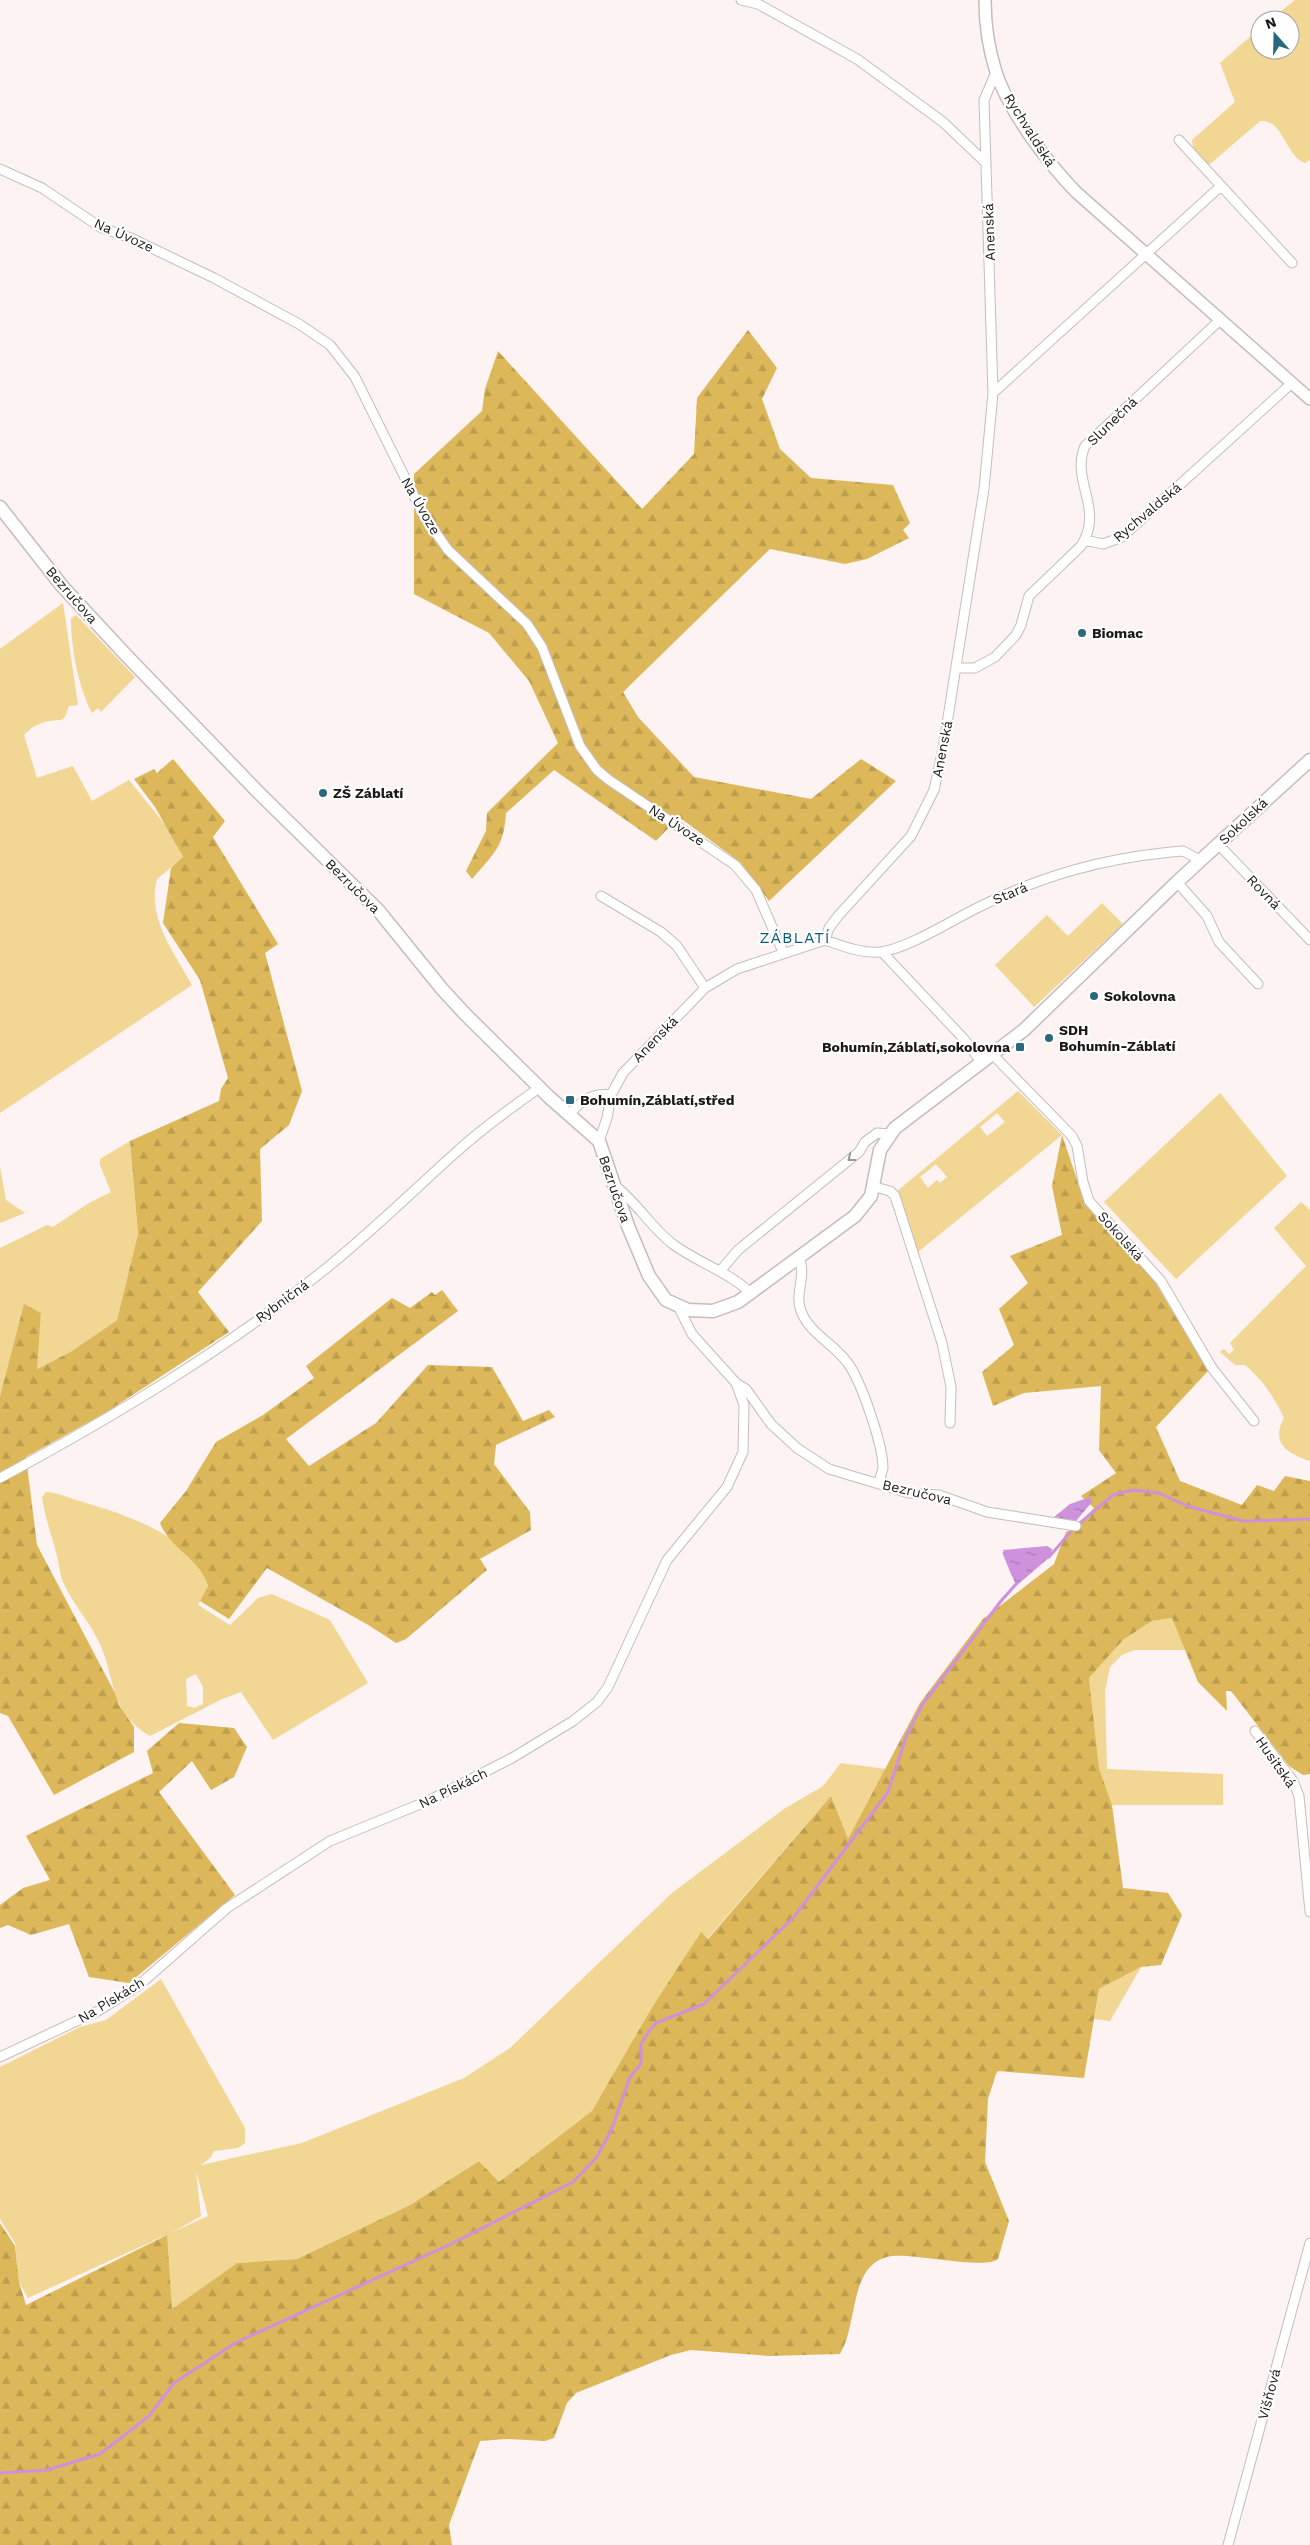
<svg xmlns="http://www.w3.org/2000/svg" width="1310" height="2545" font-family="'Work Sans',sans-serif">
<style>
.green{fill:#f2d693;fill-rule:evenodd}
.forest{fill:url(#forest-firs)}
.water{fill:url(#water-ripples)}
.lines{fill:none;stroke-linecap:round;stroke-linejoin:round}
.stream{stroke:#cd92db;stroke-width:3}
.minor-casing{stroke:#c5bdbc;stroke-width:11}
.tertiary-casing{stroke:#c5bdbc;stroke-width:14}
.secondary-casing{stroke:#c5bdbc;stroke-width:15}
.minor{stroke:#fff;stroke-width:9}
.tertiary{stroke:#fff;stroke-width:11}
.secondary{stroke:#fff;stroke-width:12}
.oneway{stroke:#999897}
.poi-dot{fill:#29687d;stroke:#fff;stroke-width:2}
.labels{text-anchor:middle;stroke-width:4.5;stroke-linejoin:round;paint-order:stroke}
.street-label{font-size:14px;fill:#1c1918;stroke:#fff}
.poi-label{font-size:14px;font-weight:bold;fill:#1c1918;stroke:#fff;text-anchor:start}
.quarter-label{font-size:16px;letter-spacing:1px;fill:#0a5d74;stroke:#fff}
</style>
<defs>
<pattern id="forest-firs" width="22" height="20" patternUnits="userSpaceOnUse" patternTransform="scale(1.25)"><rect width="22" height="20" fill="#ddb85a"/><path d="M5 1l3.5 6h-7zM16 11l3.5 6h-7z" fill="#bd9e4e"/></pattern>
<pattern id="water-ripples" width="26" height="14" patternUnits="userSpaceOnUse" patternTransform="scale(1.25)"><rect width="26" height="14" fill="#cd92db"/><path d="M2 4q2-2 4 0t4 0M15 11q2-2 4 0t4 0" fill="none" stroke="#a676b1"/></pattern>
</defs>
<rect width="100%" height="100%" fill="#fcf3f2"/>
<path class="green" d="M1295 0H1310V160L1305 163C1285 156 1284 119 1260 121L1209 165 1193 148 1192 140 1235 102 1220 63 1260 28V50H1290V20H1270Z
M63 603 78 705 69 706 65 717 61 720C47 720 35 723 24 735L37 778 73 766 92 801 129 780 167 827 183 858 157 879C147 919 174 952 192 985L0 1113V649Z
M76 615 135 677 101 712 98 708 92 713C78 686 71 648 71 618Z
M1102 903 1123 924 1034 1007 995 965 1047 915 1068 936Z
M1018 1091 1062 1135 918 1252 896 1192ZM997 1113 1005 1122 987 1136 980 1127ZM936 1164 947 1177 940 1183 937 1180 928 1188 920 1177Z
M1220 1093 1287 1176 1176 1279 1104 1202Z
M130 1141 138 1234 117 1320 72 1351 36 1369 41 1313 24 1305 0 1396V1248L47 1225 53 1227 89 1203 111 1192 100 1165V1159Z
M0 1167 6 1200 25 1213 0 1223Z
M1301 1202 1310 1210V1461C1288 1454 1270 1443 1284 1418 1274 1397 1263 1380 1245 1365H1235L1220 1352 1224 1349 1229 1354 1234 1350 1230 1343 1306 1266 1274 1228Z
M46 1492C58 1492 71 1499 83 1502 129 1516 191 1535 208 1586L198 1605 230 1625 258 1598 272 1594 330 1620 368 1683 273 1740 241 1692 222 1699 150 1736C106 1709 118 1679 97 1638 87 1619 72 1602 63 1582 60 1575 59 1564 57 1556 52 1536 45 1518 42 1497ZM196 1674 203 1687V1704L194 1708 187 1706 186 1679Z
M1172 1618 1186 1650H1135L1122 1655 1110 1667 1105 1691 1107 1769 1223 1774V1805H1112L1099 1768 1089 1678 1123 1640 1152 1621Z
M841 1763 886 1769 848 1840 831 1796 707 1939 700 1933 592 2111 499 2182 479 2161 410 2205 297 2259 237 2263 172 2309 166 2235 28 2298 19 2282 15 2243 0 2219V2067L80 2027 106 2020 161 1979 245 2128V2143L238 2148 214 2151 211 2157 201 2165 302 2143 464 2078 510 2048 672 1893 784 1809 823 1786ZM196 2171 208 2216 173 2232 201 2216Z
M1141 1967 1110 2021 1094 2019 1099 1989Z"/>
<path class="forest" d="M748 330 777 368 762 399 780 449 811 478 893 485 910 523 903 530 909 538 867 559 845 564 770 549 623 692 638 717 694 777 811 799 861 759 896 781 769 901 741 863 679 817 656 841 554 770 506 813C504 848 493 854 472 879L466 871 486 831 487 813 558 743 529 681 489 633 414 594V474L482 411 485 389 498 351 642 509 694 454 697 398Z
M173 759 225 821 213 837 278 944 265 953 302 1091 289 1125 260 1149 262 1221 198 1292 229 1332 105 1413 26 1457 37 1545 115 1693 119 1705 134 1727V1752L54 1795 8 1716 0 1713V1396L24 1304 41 1313 37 1369 72 1351 117 1320 138 1234 130 1141 219 1101 221 1089 228 1078 200 980 163 923 171 868 183 857 155 807 134 779 154 769 157 773Z
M1062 1135 1084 1200 1155 1282 1208 1371 1156 1427 1180 1481 1242 1505 1257 1485 1274 1491 1285 1476 1310 1481V1774L1303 1775 1289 1766 1231 1691H1226L1227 1711 1198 1682 1172 1618 1152 1621 1123 1640 1089 1678 1099 1768 1112 1805 1123 1888 1168 1893 1182 1915 1161 1965 1141 1967 1099 1989 1084 2078 998 2071 996 2074 988 2099 985 2162 1009 2221 998 2259C985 2270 915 2253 892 2256 848 2262 859 2323 840 2354L769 2356 691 2350 671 2355 576 2393 567 2403 554 2438 545 2441 506 2439 480 2441 449 2525 452 2545H0V2223L15 2246 19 2282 26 2305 167 2235 172 2309 237 2263 297 2259 410 2205 479 2161 499 2182 592 2111 653 2006 701 1932 708 1939 831 1796 848 1839 920 1703 983 1619 1054 1564 1066 1532 1075 1528 1094 1508 1081 1496 1116 1473 1099 1450 1101 1386 1024 1393 993 1406 982 1372 1014 1345 999 1309 1028 1283 1010 1256 1062 1235 1052 1186Z
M442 1290 458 1311 286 1439 309 1466 376 1423 428 1365 492 1367 523 1421 549 1410 555 1417 496 1445 494 1464 530 1512 531 1530 480 1559 487 1570 406 1639 396 1643 370 1626 267 1568 229 1619 200 1601 208 1586C199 1557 170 1549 160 1523L186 1491 216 1442 263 1415 314 1378 306 1366 392 1298 410 1308 432 1292 435 1295Z
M179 1723 234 1728 247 1747 234 1777 211 1790 192 1761 159 1792 235 1895 129 1983 89 1977 69 1924 31 1935 8 1925 0 1928V1905L23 1888 50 1880 26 1836 153 1773 147 1751Z"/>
<path class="water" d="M1090 1497 1092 1502 1076 1521 1054 1517 1070 1504Z
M1047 1546 1052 1549 1051 1556 1016 1586 1003 1550Z"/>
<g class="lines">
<path class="stream" d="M1009 1553H1004L1013 1575
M1049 1557 1074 1528 1113 1495 1133 1490 1159 1493 1187 1506 1243 1521 1310 1519
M0 2473 47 2470 100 2454 149 2416 174 2383 235 2343 453 2243 573 2182 596 2158 611 2131 630 2077 641 2064V2044L649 2031 656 2023 704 2004 794 1917 888 1792 906 1737 922 1705 1001 1601 1017 1583"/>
<g class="minor-casing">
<path id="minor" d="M741 0 758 4 857 59 943 122 986 163
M1179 140 1292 263
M0 169 42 188 100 227 133 239 214 278 299 324 330 345 355 377 424 516 448 550 527 624 542 647 580 746 597 770 609 780 735 865 756 890 783 952
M993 393 1221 186
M1085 540 1103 544 1122 537 1292 383
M956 668H975L995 657 1016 635 1021 625 1029 596 1081 546C1105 509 1070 481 1085 446L1220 320
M1218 844 1310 940
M1177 882 1207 916 1219 942 1258 984
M601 896 661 932 677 946 705 988
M825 940C843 946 862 954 881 952 909 948 954 919 981 906 1044 875 1102 859 1171 852L1183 851 1200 860
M882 952 964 1039 982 1063
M993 1055 1072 1136 1077 1146 1083 1182 1089 1201 1161 1281 1212 1368 1254 1421
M569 1114C582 1101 592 1092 611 1095
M599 1141 607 1118 611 1095 623 1073 705 988 737 969 825 940 829 928 838 916 911 836 934 790 943 749 984 489 993 393 984 100 996 72
M614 1185C637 1202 651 1228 674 1245 699 1263 729 1272 752 1294
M875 1187 890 1191 895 1196 942 1343 951 1387 950 1423
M799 1258C807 1276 794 1294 801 1311 809 1333 834 1344 847 1362 861 1380 883 1445 883 1468 882 1472 880 1478 879 1483
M721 1270 738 1250 859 1152 865 1142 877 1133 889 1134
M679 1308 692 1334 736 1383 746 1389 771 1424 797 1448 829 1469 909 1493 939 1495 987 1512 1076 1526
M0 1478C115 1416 227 1349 329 1266 372 1231 412 1192 453 1155 480 1130 509 1109 539 1088
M1255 1731 1293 1781 1299 1796 1310 1912
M0 2057 98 2011 138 1986 227 1908 330 1841 430 1800 512 1758 573 1721 597 1702 608 1687 667 1560 727 1487 743 1452 744 1405 736 1383
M1228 2545 1310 2243"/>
</g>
<g class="tertiary-casing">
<path id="tertiary" d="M985 0C985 23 989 50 996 72 1009 112 1047 162 1076 192L1310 399"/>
</g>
<g class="secondary-casing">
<path id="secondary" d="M0 507 62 586 125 654 257 791 378 910 442 989 465 1014 549 1097 599 1141 628 1226 649 1276 666 1300 688 1310 713 1311 738 1302 855 1216 871 1196 880 1150 895 1128 1024 1030 1177 882 1310 760"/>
</g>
<use href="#minor" class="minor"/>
<use href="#tertiary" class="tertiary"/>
<use href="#secondary" class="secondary"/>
</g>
<defs><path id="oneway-chevron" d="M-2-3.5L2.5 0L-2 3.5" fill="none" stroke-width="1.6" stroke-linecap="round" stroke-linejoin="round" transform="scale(1.25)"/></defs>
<use class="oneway" href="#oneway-chevron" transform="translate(851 1158) rotate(142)"/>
<g class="poi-dot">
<circle cx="1082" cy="633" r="5"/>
<circle cx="323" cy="793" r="5"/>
<circle cx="1094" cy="996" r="5"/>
<circle cx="1049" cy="1038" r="5"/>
<rect x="1015" y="1042" width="10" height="10" rx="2.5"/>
<rect x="565" y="1095" width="10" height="10" rx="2.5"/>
</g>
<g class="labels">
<g class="street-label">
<text transform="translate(1030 130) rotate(58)" y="5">Rychvaldská</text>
<text transform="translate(989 232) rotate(-92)" y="5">Anenská</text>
<text transform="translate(124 235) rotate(24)" y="5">Na Úvoze</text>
<text transform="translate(1112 421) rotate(-44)" y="5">Slunečná</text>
<text transform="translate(421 506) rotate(60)" y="5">Na Úvoze</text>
<text transform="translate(1147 512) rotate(-40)" y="5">Rychvaldská</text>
<text transform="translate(72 595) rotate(49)" y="5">Bezručova</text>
<text transform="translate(942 749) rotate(-79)" y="5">Anenská</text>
<text transform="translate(1243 821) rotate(-43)" y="5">Sokolská</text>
<text transform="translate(677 825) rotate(33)" y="5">Na Úvoze</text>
<text transform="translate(353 886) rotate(45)" y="5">Bezručova</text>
<text transform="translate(1264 892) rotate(46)" y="5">Rovná</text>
<text transform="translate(1010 893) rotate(-23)" y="5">Stará</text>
<text transform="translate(655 1039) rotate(-46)" y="5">Anenská</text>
<text transform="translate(615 1189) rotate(71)" y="5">Bezručova</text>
<text transform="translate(1121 1236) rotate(48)" y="5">Sokolská</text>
<text transform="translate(282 1301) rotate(-36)" y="5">Rybničná</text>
<text transform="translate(917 1492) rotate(13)" y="5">Bezručova</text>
<text transform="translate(1276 1762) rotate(55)" y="5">Husitská</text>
<text transform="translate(453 1788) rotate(-26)" y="5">Na Pískách</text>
<text transform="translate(111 2000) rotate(-31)" y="5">Na Pískách</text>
<text transform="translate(1269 2394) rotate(-75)" y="5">Višňová</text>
</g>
<g class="poi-label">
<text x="1092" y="638">Biomac</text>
<text x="333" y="798">ZŠ Záblatí</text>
<text x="1104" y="1001">Sokolovna</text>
<text x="1059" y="1035">SDH<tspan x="1059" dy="16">Bohumín-Záblatí</tspan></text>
<text x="1010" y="1052" text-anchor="end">Bohumín,Záblatí,sokolovna</text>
<text x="580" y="1105">Bohumín,Záblatí,střed</text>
</g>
<g class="quarter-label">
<text x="795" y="943">ZÁBLATÍ</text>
</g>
</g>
<g transform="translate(1275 35) rotate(340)"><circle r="24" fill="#ffffff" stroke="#a4a3a3"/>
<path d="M0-4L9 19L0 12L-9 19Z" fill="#29687d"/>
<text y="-8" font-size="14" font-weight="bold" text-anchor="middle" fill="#1c1918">N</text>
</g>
</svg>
